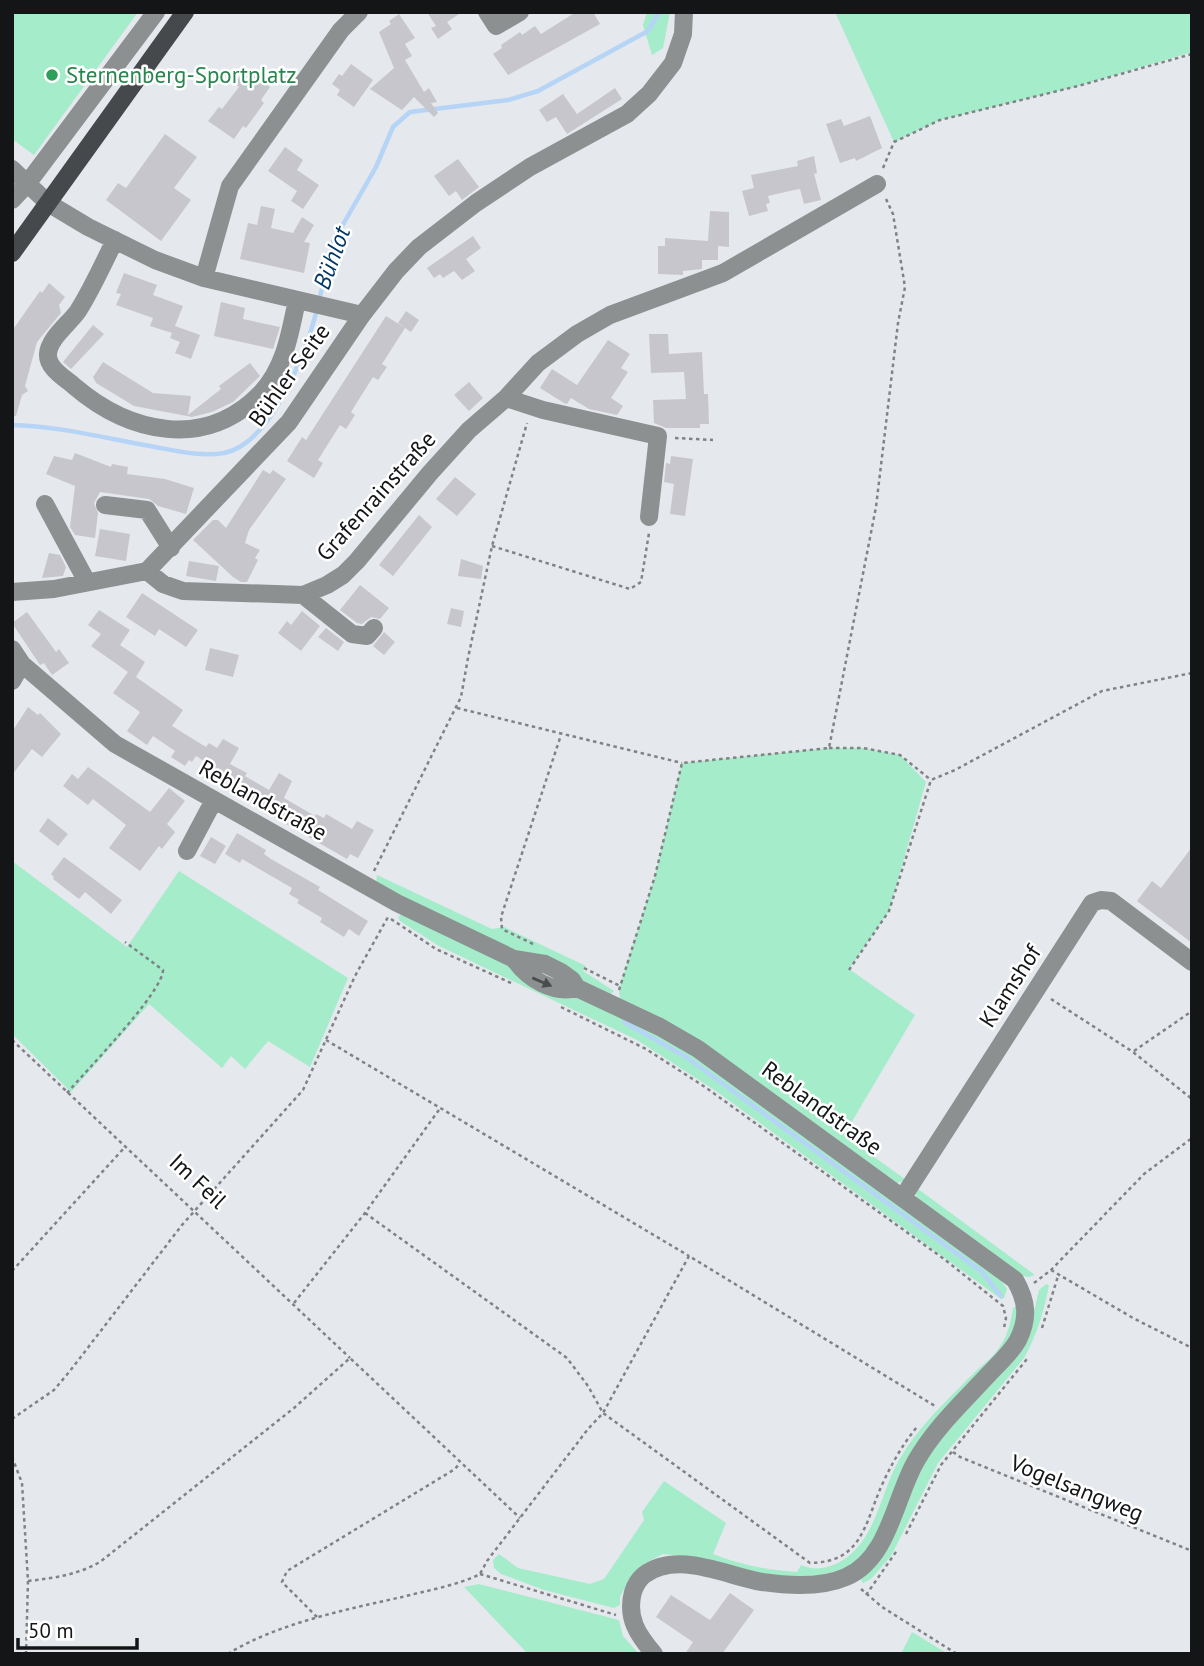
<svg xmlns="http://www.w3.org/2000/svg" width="1204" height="1666" font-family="'PT Sans',sans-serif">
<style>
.green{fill:#a5ecca}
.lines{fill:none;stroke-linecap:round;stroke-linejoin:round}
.stream{stroke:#b6d4f5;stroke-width:4.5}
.building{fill:#c7c6cc}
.path{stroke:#808285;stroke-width:2.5;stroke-dasharray:3.5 3.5;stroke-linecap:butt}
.minor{stroke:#8d9091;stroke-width:18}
.major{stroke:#45494b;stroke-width:18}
.oneway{fill:#4a4c4e}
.leisure-dot{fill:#2e9e5b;stroke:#fff;stroke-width:2.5}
.labels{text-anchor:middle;stroke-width:5;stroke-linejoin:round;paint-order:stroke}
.leisure-label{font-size:23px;fill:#27864d;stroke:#fff;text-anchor:start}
.street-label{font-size:23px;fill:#141517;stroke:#fff}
.water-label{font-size:24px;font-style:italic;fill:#003767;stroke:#fff}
</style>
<rect width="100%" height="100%" fill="#e5e8ed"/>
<path class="green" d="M12 12H138L34 155 12 139Z
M647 12H670L663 48 652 55 643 25Z
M835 12H1192V52L1078 86 940 120 894 142Z
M829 748H863L900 755 926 782 889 911 849 969 915 1015 844 1135 906 1180 897 1183 839 1142 620 1000 619 989 655 876 682 763Z
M12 861 127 947 179 871 348 978 310 1067 268 1041 245 1069 231 1056 222 1068 149 1004 71 1092 12 1034Z
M377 875 492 929 504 927 586 966 583 971 614 991 609 996 376 884Z
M402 914 564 992 642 1026 695 1056 1000 1279 1007 1289 1004 1298 1001 1299 716 1091 637 1040 439 946 400 921 398 917Z
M914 1186 1035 1275 1029 1277 1018 1275 985 1247 917 1198Z
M1046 1284 1049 1285C1044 1311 1037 1335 1024 1358L938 1463 891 1556 871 1579 863 1583 860 1578 925 1460 1032 1321 1039 1290Z
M1019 1305 1018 1322 1008 1344 957 1399 871 1546 849 1568 815 1576 771 1577 701 1558 663 1554 642 1565 629 1580 620 1597V1605L614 1608 544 1590 501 1574 494 1568 493 1560 499 1554 518 1568 590 1584 604 1579 644 1520 642 1512 664 1481 726 1523 713 1554C741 1565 767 1570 797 1572L801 1565C817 1573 838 1566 851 1554 877 1531 882 1490 899 1460 918 1427 946 1401 973 1374 982 1365 996 1355 1002 1343 1009 1332 1011 1320 1013 1308Z
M479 1584 619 1620 623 1636 639 1654H528L464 1587Z
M912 1632 948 1654H901Z"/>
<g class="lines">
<path class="stream" d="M319 301 333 242 376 167 393 127 410 112 508 100 538 91 648 31 659 12
M12 425C60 426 108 439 155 447 177 451 202 457 224 453 272 444 306 351 317 310
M624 1022 686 1057 981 1271 1001 1296"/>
</g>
<path class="building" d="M427 12H462L447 22 452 29 438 39 431 28 436 26Z
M576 12H593L600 24 508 75 493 54 502 48 501 45 520 32 522 35 535 26 541 34Z
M399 14 415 38 405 44 412 56 405 60 424 92 429 88 437 102 431 103 438 113 434 117 414 97 402 110 370 89 394 68 379 32 391 24 389 21Z
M351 64 373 80 354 107 337 95 340 90 332 84 339 74 342 76Z
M245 69 270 87 261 100 264 103 246 128 243 126 234 139 208 121 219 107 222 109 239 87 235 84Z
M615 88 622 99 567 134 556 117 547 122 539 110 563 94 577 114Z
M870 116 882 148 856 161 855 158 840 163 826 124 841 119 844 126Z
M165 134 197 157 174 188 191 200 161 241 106 200 118 183 126 188Z
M285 147 303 160 297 170 319 185 303 209 291 201 297 191 268 171Z
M814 156 817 173 814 174 821 200 804 204 800 189 794 190 768 196 770 203 766 204 768 211 749 216 742 191 754 188 751 175 798 166 797 161Z
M458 159 479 187 462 200 456 191 449 196 434 176Z
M261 206 275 209 271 228 293 233 302 217 314 225 304 242 310 243 304 273 240 259 248 223 257 225Z
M710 211 729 212V247L718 246V260H702V269L683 271V275L658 274V246H665V238L708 241Z
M473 236 481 248 466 259 475 271 462 280 454 271 443 278 440 274 434 278 427 268Z
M124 273 157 285 153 295 183 306 175 326 200 335 191 359 175 353 180 342 170 338 172 333 150 326 153 318 116 305 121 294 116 293Z
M49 283 65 297 59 305 61 313 37 342 25 386 28 391 22 395 16 416H12V331L40 291 42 293Z
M221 302 245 308 243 319 280 327 273 349 214 336Z
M406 311 419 320 411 332 398 323Z
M386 316 405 328 382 364 387 367 378 380 373 377 351 412 355 415 346 429 340 425 318 460 323 463 314 478 287 461 302 437 306 440Z
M93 325 104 334 71 369 63 362Z
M649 334H668L669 354 702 352 704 394H708L709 424H700V428H666L654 423 653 400 686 399 684 372 651 373Z
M608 340 630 354 621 368 628 372 611 398 623 406 617 415 589 409 571 398 567 404 564 403 540 388 552 369 577 385Z
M103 362 153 393 191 396 188 415 221 389 219 386 250 363 260 376 233 402 212 412 192 417 134 406 121 398 96 383 93 377Z
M469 382 483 398 469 411 454 395Z
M75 453 111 467 112 464 128 467 127 474 165 479 194 488 186 514 158 506 149 499 100 492 94 503 98 513 95 538 75 535 70 527 75 486 46 474 54 456 72 460Z
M671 456 693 459 685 516 670 514 674 484 664 482 666 463 670 464Z
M263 470 270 474 273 470 286 479 249 530 245 543 260 550 255 558 258 560 247 582H241L233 577 193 540 213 520H218L226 528Z
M455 477 476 494 457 516 436 499Z
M419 515 432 527 393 576 379 565Z
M100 529 130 534 126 561 95 556Z
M49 553 60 555 66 567 63 576 42 578Z
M461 559 483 566 481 579 458 576Z
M189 561 219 566 216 581 186 576Z
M360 585 389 608 380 619 371 617 362 624 357 623 340 610Z
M142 593 198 630 186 647 159 629 155 636 126 617Z
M451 608 464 611 461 627 447 624Z
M99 610 130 630 120 645 145 662 136 677 183 710 172 726 206 747 209 743 217 748 223 739 239 748 230 764 247 773 245 776 269 790 279 773 292 781 284 798 315 816 316 814 324 818 326 814 352 829 357 821 374 830 358 858 350 854 347 859 215 783 221 772 196 756 192 762 189 760 185 766 171 757 175 751 153 736 147 745 127 731 140 712 113 693 128 672 91 646 101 634 88 625Z
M302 611 320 626 301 651 278 633 287 621 291 625Z
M27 612 56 652 59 649 69 663 52 675 44 663 40 665 12 623Z
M326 628 344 642 338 651 318 637Z
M384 632 395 642 384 655 373 646Z
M210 648 239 655 233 677 205 670Z
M28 707 38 715 40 713 61 734 42 757 32 749 12 775V732Z
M88 767 150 812 169 788 185 801 167 824 175 832 162 849 159 846 140 871 109 848 126 825 93 799 88 805 63 786 72 774 78 779Z
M48 818 68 834 58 846 39 831Z
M237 833 266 850 264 854 271 859 320 887 318 890 368 921 359 936 349 929 344 937 320 922 322 918 297 903 299 900 289 894 292 888 242 859 240 863 225 854Z
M211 837 226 846 215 864 200 856Z
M1192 847V943L1137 901 1152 881 1161 888Z
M64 857 122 900 111 914 85 892 79 899 53 879 54 877 51 874Z
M730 1593 754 1610 722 1654H685L693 1642 656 1617 671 1595 710 1620Z"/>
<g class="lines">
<path class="path" d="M883 168 894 142 940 120 1078 86 1192 54
M675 438 713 440
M492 546 630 589 641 582 649 533
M457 708 682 763
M829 748H863L900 755 931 780
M374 871 461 697 468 658 492 546 527 423
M391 919 436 949 511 983
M533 944 502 929 501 917 561 735
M584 968 620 986
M849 970 889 911 931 780 955 770 1102 691 1192 673
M619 990 655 876 682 763 829 748 876 507 898 323 905 287 893 214 886 199
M1051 999 1133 1052 1192 1099
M561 1007 646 1049 705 1087 944 1259 1003 1306 1006 1318 1004 1328
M12 1040 350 1358
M326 1040 689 1256
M1134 1051 1192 1011
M67 1093C85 1072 163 992 163 970L125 942
M365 1213 567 1358 588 1386 603 1413 810 1563C861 1562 864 1527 881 1487 891 1465 902 1445 917 1427
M1051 1270 1133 1318 1192 1348
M12 1271 125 1147
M1034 1283 1051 1270 1144 1174 1192 1138
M294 1303 365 1213 441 1107
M1042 1328 1058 1276
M12 1419 54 1390 70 1371 182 1225 303 1090 355 976 388 917
M953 1452 960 1457 1192 1551
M12 1457 22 1483 28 1581 26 1654
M906 1534 941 1465 1027 1359
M480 1574 616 1615
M28 1581C54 1578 77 1575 100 1562L294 1408 350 1358 520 1518
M861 1589 882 1607 957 1654
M866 1595 898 1549
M317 1617 282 1582 287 1571 455 1469 460 1463
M228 1654C275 1624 348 1609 402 1597 425 1591 459 1585 480 1574L487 1561 588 1429 603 1413 689 1256 935 1406"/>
<path class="minor" d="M487 12 496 26 520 12
M12 169 48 203 88 227 155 260 204 278 362 315
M12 200 27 184 156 12
M115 240C103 264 92 289 78 311 69 324 49 338 48 354 47 368 65 378 74 386 129 433 205 451 261 393 285 367 290 333 297 300
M204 278 230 186 341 30 359 12
M506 398 543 410 658 436 649 517
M45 504 87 582
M105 505 147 510 171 548
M147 571 163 584 183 591 303 595 327 585 343 575 357 561 430 473 469 430 506 398 538 363 577 334 610 315 723 273 877 184
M12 592 54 589 147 571 289 422 362 315 396 271 419 247 476 203 530 167 627 114 649 94 673 63 683 34 684 12
M303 595 352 634 367 636 374 628
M12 649 22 664 115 744 397 903 514 959 545 964 561 972 572 980 577 988 660 1027 698 1049 1015 1280C1027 1301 1029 1318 1018 1340 1011 1353 997 1365 987 1376 962 1403 934 1429 916 1461 895 1497 889 1559 846 1577 821 1588 789 1586 762 1582 726 1576 678 1550 644 1575 639 1579 635 1586 633 1592 626 1618 638 1635 654 1654
M12 681 22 664
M187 851 214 800
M514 959C528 979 553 994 577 988
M903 1197 1092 903 1101 900 1111 901 1192 962"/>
<path class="major" d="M12 253 185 12"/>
</g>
<defs><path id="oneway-solid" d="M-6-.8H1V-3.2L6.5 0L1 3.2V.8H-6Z" transform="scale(1.75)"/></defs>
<use class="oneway" href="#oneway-solid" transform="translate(542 982) rotate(23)"/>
<circle class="leisure-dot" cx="52" cy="75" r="7"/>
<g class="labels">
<g class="leisure-label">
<text x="66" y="83">Sternenberg-Sportplatz</text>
</g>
<g class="street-label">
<text transform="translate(289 375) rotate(-54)" y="8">Bühler Seite</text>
<text transform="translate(376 496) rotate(-48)" y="8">Grafenrainstraße</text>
<text transform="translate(263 800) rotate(29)" y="8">Reblandstraße</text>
<text transform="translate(1010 986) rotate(-57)" y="8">Klamshof</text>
<text transform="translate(822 1108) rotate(36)" y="8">Reblandstraße</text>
<text transform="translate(198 1181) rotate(43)" y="8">Im Feil</text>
<text transform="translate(1077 1488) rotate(22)" y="8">Vogelsangweg</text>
</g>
<g class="water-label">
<text transform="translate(332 258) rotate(-70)" y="8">Bühlot</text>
</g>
</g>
<rect width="1204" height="1666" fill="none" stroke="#141517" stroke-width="28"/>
<path d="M18 1638v10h119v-10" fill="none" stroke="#141517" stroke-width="3.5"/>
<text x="28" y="1638" font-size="21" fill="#141517" stroke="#ffffff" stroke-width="5" paint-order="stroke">50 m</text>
</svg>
